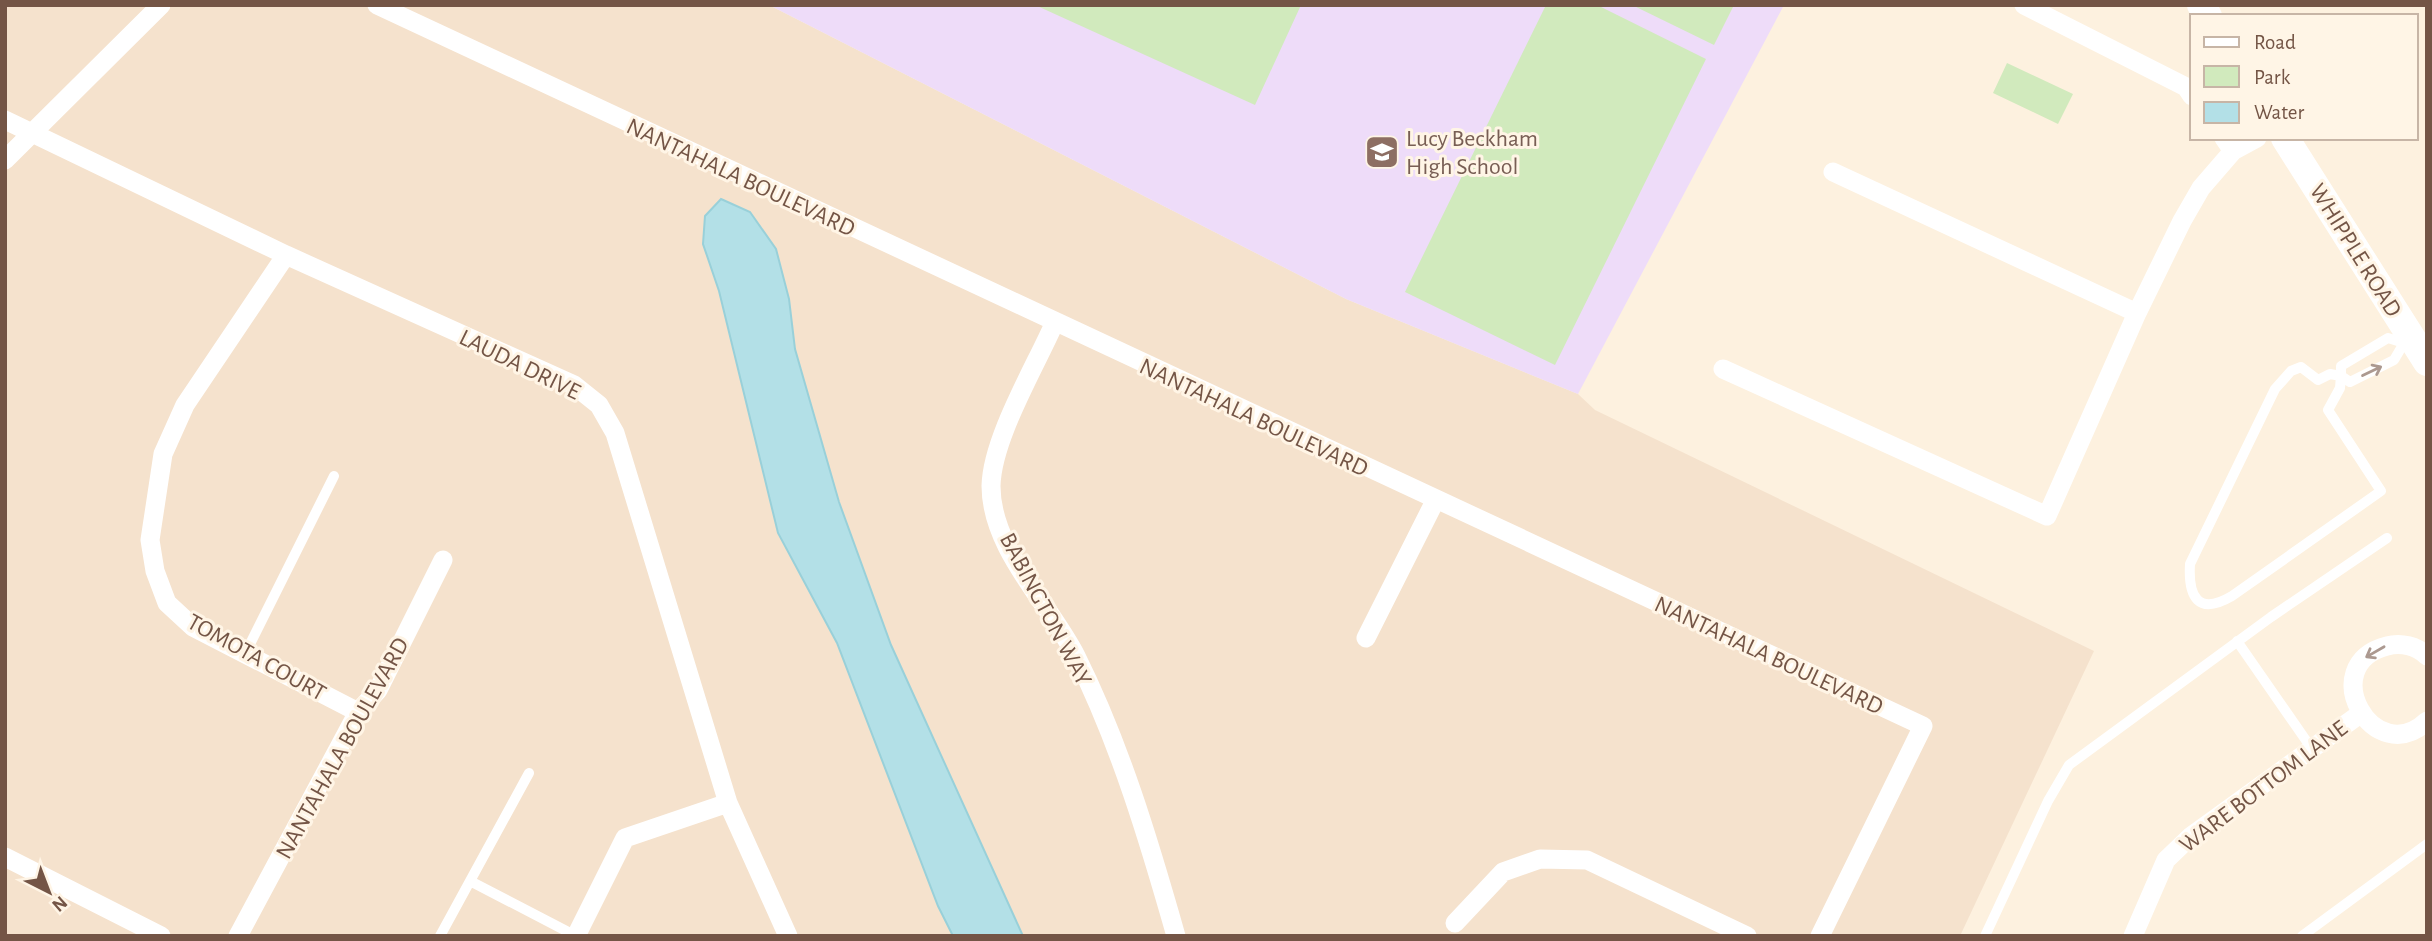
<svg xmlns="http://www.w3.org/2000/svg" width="2432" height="941" font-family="'Alegreya Sans',sans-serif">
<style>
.residential{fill:#f5e2cd}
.education{fill:#eedcf9}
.green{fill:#d1eabd}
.water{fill:#b3e0e7;stroke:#99d0d9;stroke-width:2}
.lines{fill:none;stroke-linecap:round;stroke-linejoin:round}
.service{stroke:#fff;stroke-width:10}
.minor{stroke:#fff;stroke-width:19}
.secondary{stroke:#fff;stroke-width:28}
.oneway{stroke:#ac9990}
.labels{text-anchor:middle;stroke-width:6;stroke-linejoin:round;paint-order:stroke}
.education-label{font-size:24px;fill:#785e54;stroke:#fff5e6;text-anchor:start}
.street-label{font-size:24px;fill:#745546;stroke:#fff5e6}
</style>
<rect width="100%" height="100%" fill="#fdf1df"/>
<path class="residential" d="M5 5H769L1346 299 1578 394 1595 410 2094 651 1960 936H5Z"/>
<path class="education" d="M769 5H1784L1578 394 1346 299Z"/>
<path class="green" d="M1035 5H1301L1255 105Z
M1546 5H1597L1706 59 1555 365 1405 292Z
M1632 5H1734L1714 45Z
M2007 63 2073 94 2058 124 1993 93Z"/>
<path class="water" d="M721 199 750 212 776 249 789 299 795 349 839 502 891 645 1023 936H953L938 906 837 643 778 533 719 291 703 244 705 216Z"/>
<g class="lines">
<path class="service" d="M2404 343 2388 338 2341 366V376L2350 382 2394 360 2404 343 2409 340
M2301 367 2318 380 2330 374 2341 376 2340 388 2328 410 2381 491 2232 596C2198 616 2188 597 2190 564L2275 389 2291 371Z
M2237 641 2312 749
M245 654 334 476
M470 881 576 936
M440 936 529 773
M1985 936 2048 801 2069 765 2271 617 2387 538
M2302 936 2427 844"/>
<path class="minor" d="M377 5 1923 726 1820 936
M2024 5 2186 87 2192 96
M5 120 286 255 574 385 599 405 615 433 728 803 788 936
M2224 138 2233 151 2257 138
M5 160 161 5
M1833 172 2137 313
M286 255 185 405 163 454 150 540 155 571 167 603 193 627 358 712
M1054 324C1034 369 992 439 991 486 991 549 1049 603 1076 656 1120 744 1149 841 1176 936
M1723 369 2047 516 2137 313 2182 221 2201 188 2233 151
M1366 638 1435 501
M2427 656C2417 646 2401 642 2387 646 2314 665 2374 771 2427 721
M5 857 161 936
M1455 923 1503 872 1540 859 1587 860 1747 936
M238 936 358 712 378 690 443 560
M576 936 625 838 728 803
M2133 936 2166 860 2190 837 2360 714"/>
<path class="secondary" d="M2201 5 2208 16
M2285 138 2427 362"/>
</g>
<defs><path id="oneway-shaft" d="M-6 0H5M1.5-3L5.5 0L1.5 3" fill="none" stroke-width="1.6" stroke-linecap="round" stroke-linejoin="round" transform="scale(1.75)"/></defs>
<g class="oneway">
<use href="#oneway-shaft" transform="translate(2372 371) rotate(-26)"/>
<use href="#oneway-shaft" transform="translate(2375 652) rotate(150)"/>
</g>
<defs>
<g id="school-square" transform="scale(1.75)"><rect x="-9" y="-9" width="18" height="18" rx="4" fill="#8d6e63" stroke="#fff5e6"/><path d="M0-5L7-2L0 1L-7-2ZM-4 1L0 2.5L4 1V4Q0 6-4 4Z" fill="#fff"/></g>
</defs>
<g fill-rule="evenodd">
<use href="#school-square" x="1382" y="152"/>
</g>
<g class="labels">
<g class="education-label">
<text x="1406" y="146">Lucy Beckham<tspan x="1406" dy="28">High School</tspan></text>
</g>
<g class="street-label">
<text transform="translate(741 177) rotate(25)" y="8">NANTAHALA BOULEVARD</text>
<text transform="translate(2356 250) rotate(58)" y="8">WHIPPLE ROAD</text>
<text transform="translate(520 364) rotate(26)" y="8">LAUDA DRIVE</text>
<text transform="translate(1254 417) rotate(25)" y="8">NANTAHALA BOULEVARD</text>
<text transform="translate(1046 609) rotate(62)" y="8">BABINGTON WAY</text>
<text transform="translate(1769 655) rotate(25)" y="8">NANTAHALA BOULEVARD</text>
<text transform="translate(257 657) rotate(29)" y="8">TOMOTA COURT</text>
<text transform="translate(342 748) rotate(-61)" y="8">NANTAHALA BOULEVARD</text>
<text transform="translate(2263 786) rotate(-37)" y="8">WARE BOTTOM LANE</text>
</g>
</g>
<rect width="2432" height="941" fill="none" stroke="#745546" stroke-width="14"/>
<rect x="2190" y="14" width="228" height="126" fill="#fff5e6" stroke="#c7b5a6" stroke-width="2"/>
<rect x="2204" y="37" width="35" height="10" fill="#ffffff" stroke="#c7b5a6" stroke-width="2"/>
<text x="2254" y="49" font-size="21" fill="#745546">Road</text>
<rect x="2204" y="66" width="35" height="21" fill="#d1eabd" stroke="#c7b5a6" stroke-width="2"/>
<text x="2254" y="84" font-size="21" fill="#745546">Park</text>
<rect x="2204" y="102" width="35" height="21" fill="#b3e0e7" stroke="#c7b5a6" stroke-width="2"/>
<text x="2254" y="119" font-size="21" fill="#745546">Water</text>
<g transform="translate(49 892) rotate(138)" stroke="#fff5e6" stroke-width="5" paint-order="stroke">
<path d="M0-5L12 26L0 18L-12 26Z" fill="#745546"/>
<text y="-10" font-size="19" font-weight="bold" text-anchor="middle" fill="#745546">N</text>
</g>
</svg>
